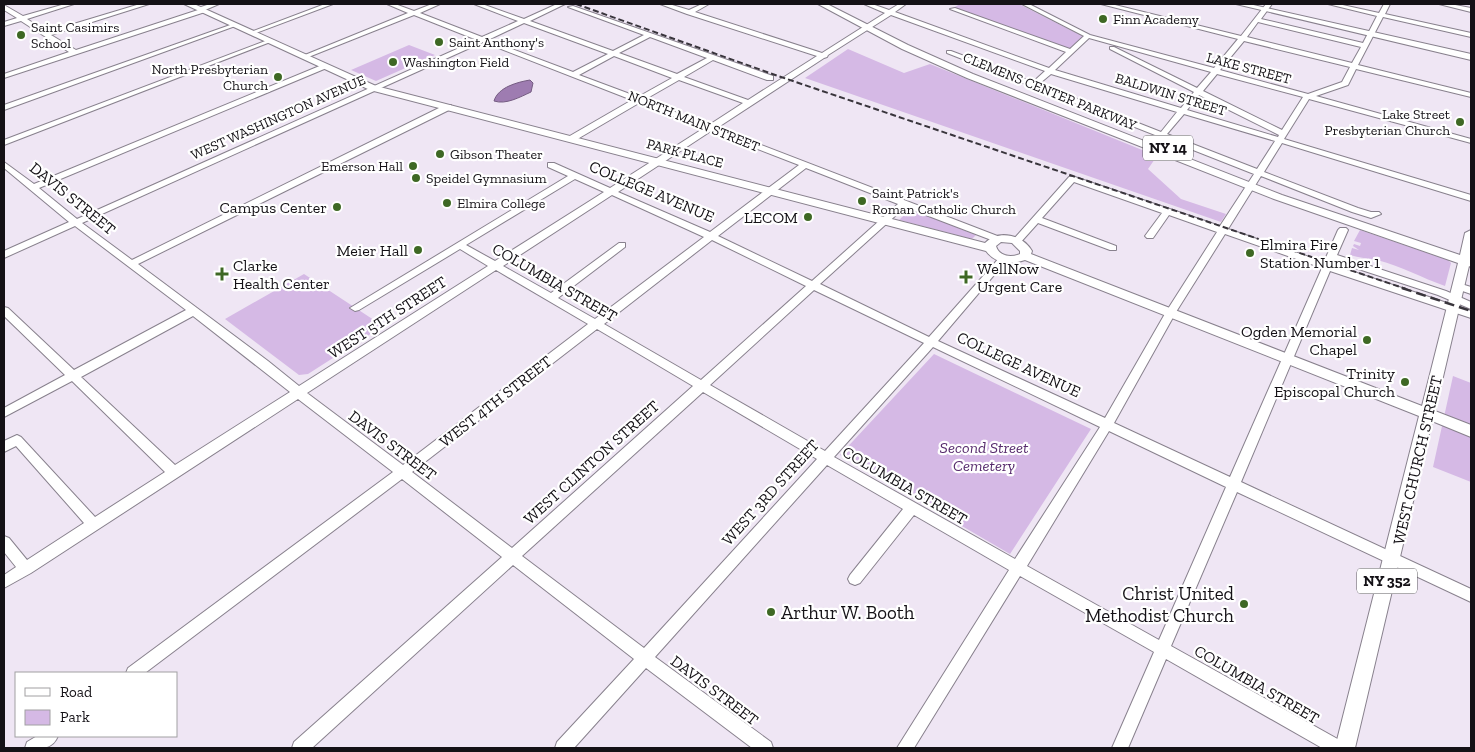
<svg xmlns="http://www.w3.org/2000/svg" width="1475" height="752" font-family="'Zilla Slab',serif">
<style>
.green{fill:#d5b9e5}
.water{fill:#9e7cb1;stroke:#755c82}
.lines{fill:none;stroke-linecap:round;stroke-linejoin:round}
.minor-casing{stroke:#88818d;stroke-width:2}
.major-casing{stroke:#88818d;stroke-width:2}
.minor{fill:#fff;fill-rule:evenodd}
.major{fill:#fff;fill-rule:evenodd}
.rail-far1{stroke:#39353c;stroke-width:2;stroke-dasharray:6 3;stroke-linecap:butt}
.rail{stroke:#39353c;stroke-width:2.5;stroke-dasharray:10 5;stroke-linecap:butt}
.poi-dot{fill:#3e6824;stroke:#fff;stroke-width:2}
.labels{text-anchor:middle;stroke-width:4.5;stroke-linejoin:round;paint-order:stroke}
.far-poi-label{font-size:14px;fill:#141116;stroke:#fff;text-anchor:start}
.far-street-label{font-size:14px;fill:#141116;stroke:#fff}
.shield{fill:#fff;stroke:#5a585c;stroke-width:1}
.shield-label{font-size:15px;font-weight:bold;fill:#141116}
.street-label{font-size:16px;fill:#141116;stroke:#fff}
.poi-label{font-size:16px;fill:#141116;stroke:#fff;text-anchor:end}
.park-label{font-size:16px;font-style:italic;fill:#562a6c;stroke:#fff}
.near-poi-label{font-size:19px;fill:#141116;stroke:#fff;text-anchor:end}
</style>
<rect width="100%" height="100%" fill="#efe6f4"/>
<path class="green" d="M960 4H1019L1086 38 1071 52 953 8Z
M409 45 435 55 376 81 351 70Z
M848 49 904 73 930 64 1157 156 1148 169 1181 199 1226 214 1221 222 805 78Z
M910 209 976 235 972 239 899 220Z
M1360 230 1448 260 1451 263 1445 286C1422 278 1401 266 1377 260 1368 258 1359 258 1350 255L1352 248 1359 250 1353 246 1354 244 1360 246 1361 243 1354 241Z
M304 274 383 326 308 374 299 375 225 319Z
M934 354 1091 429 1010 554 840 455Z
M1453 376 1471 383V482L1433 467Z"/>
<path class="water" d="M530 80 533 83 531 92C520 97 506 105 494 101 498 87 518 82 530 80Z"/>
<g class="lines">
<g class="minor-casing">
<path id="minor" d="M65 4H74L27 19 47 32 140 4H149L51 35 76 50 198 10V8L210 4H219L205 10V12L4 78V74L69 52 21 21 4 26V22L17 18 4 10V5L23 16Z
M325 4H333L253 34 248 33Z
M387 4H395L414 11 432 4H440L420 13 482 37 518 21 474 4H482L524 19 557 4H565L530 21 613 51 644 35 568 7 573 6 773 76V80H767L713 60 684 77 748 100 817 56 687 14 660 4H669L689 10 702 4H709L695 12 822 53 885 13 864 4H872L889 10 899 4H906L895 12 1049 68 1066 52 950 9 955 8 1070 49 1084 36 1022 4H1029L1090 35 1214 68 1238 39 1101 4H1111L1241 36 1266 4H1272L1261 19 1363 43 1377 16 1328 4H1338L1379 13 1384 4H1390L1385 14 1471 33V37L1383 17 1358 65 1471 93V97L1356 69 1348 85 1316 96 1471 139V143L1309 99 1284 139 1471 195V201L1282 143 1264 172 1358 208 1371 212H1379L1381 214 1371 218 1352 212 1261 176 1228 229 1324 262 1338 230 1340 228H1346L1348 230 1337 255 1446 291 1471 302V309L1438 295 1334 261 1333 265 1471 311V318L1330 271 1241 482 1471 589V602L1237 492 1171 646 1343 742 1345 748H1322L1166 659 1128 748H1112L1154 652 1020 576 914 748H897L1009 570 914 515 860 583 855 585 850 583 848 579 850 575 903 509 827 465 655 657 771 742 773 748H752L646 668 574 748H555L557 742 634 659 513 565 312 748H292L294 742 502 557 402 479 145 673H126L128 668 393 472 298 399 31 573 4 588V575L16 567 4 552V536L9 538 27 560 84 523 16 446 4 452V441L17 435 21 437 95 517 165 472 72 381 4 417V408L65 375 4 316V307L8 308 74 370 186 310 75 226 4 258V251L69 222 4 168V162L34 184 322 65 329 67 39 188 77 219 477 40 414 15 306 58 300 57 408 13ZM891 15 1045 71 1033 82 951 51H947V53L1254 174 1220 226 1075 177H1069L1012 241 1017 244 1020 243 1038 223 1110 250H1116V246L1042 218 1074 182 1162 213 1145 236 1147 238H1153L1169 215 1217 232 1166 312 1105 418 938 341 1006 261 1008 259 1006 257H1000L929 337 820 284 905 207 994 241H1000V237L717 128 824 58 827 57 828 55ZM1258 22 1361 47 1352 63 1247 37ZM524 23 608 54 573 72 488 40ZM650 37 707 58 677 74 619 53ZM1089 38 1211 72 1197 88 1114 47H1110V49L1194 92 1181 108 1055 70ZM1244 41 1350 67 1342 82 1308 94 1220 70ZM483 42 632 100 568 137V141H574L639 103 704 128 610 188 554 163H548V167L568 176 350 308 355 311 359 310 460 249 488 266 299 386 268 361 138 264 451 109V105H445L132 260 82 223ZM614 56 672 78 638 97 579 75ZM1051 74 1177 112 1161 132 1039 84ZM1217 74 1303 97 1282 130 1203 91ZM679 80 743 103 709 125 644 100ZM1199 95 1279 135 1278 137 1187 110ZM1184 114 1275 141 1257 169 1167 134ZM711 131 799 165 710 232 618 192ZM806 168 898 204 812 281 718 236ZM575 179 604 192 495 261 466 245ZM612 195 704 237 595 319 558 298 625 247V243H619L551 293 503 266ZM1225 234 1322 268 1230 477 1114 423 1176 312ZM712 240 806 286 701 380 604 324ZM496 270 588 324 403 465 307 393ZM814 290 924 343 825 451 710 385ZM193 316 290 392 175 465 81 377ZM597 329 693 386 512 548 412 472ZM933 347 1100 427 1015 559 834 457ZM703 392 817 459 644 648 522 556ZM1109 431 1226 487 1159 640 1027 566Z
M1439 4H1450L1471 8V12Z
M233 24 238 25 4 110V105Z
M268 40 273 41 4 145V140Z
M1458 283 1471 287V294L1454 288 1453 286 1454 284Z
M37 736H58C52 751 39 748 25 748L27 742Z"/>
</g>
<g class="major-casing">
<path id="major" d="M184 4H194L376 86 985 243C999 229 1023 235 1032 251L1031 254 1422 406 1458 263 1274 199 967 78 902 49 818 4H827L908 45 973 74 1282 195 1460 255 1465 233 1471 230V267L1469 266 1435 411 1471 425V437L1432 421 1355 748H1335L1419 416 1025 260C1010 265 996 264 986 251L370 90ZM1001 242 1012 243 1020 251V254C1010 258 999 256 996 246Z
M1236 4H1249L1471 54V60Z"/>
</g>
<use href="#minor" class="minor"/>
<use href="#major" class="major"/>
<path class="rail-far1" d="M576 4 781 77 1406 289"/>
<path class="rail" d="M1402 288 1471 311"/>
</g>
<g class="poi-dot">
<circle cx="1103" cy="19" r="5"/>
<circle cx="21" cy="35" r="5"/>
<circle cx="439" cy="42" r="5"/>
<circle cx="393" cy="62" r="5"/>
<circle cx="278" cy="77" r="5"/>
<circle cx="1460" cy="122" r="5"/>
<circle cx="440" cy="154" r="5"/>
<circle cx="413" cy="166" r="5"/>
<circle cx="416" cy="178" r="5"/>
<circle cx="862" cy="201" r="5"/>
<circle cx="447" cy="203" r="5"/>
<circle cx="337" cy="207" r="5"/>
<circle cx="808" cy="217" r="5"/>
<circle cx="418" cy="250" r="5"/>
<circle cx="1250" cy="253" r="5"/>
<path d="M219.5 266.5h5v5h5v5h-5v5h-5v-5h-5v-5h5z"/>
<path d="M963.5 269.5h5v5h5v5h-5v5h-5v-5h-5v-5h5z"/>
<circle cx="1367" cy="340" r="5"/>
<circle cx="1405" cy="382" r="5"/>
<circle cx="1244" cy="604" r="5"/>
<circle cx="771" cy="612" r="5"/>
</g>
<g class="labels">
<g class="far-poi-label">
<text x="1113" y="24">Finn Academy</text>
<text x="31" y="32">Saint Casimirs<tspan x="31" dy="16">School</tspan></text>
<text x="449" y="47">Saint Anthony's</text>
<text x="403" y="67">Washington Field</text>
<text x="268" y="74" text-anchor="end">North Presbyterian<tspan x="268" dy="16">Church</tspan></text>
<text x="1450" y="119" text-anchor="end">Lake Street<tspan x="1450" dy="16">Presbyterian Church</tspan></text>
<text x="450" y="159">Gibson Theater</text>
<text x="403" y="171" text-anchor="end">Emerson Hall</text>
<text x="426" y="183">Speidel Gymnasium</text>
<text x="872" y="198">Saint Patrick's<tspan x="872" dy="16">Roman Catholic Church</tspan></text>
<text x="457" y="208">Elmira College</text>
</g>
<g class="far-street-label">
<text transform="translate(1249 68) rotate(15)" y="5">LAKE STREET</text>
<text transform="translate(1050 91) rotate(22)" y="5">CLEMENS CENTER PARKWAY</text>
<text transform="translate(1171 94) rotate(17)" y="5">BALDWIN STREET</text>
<text transform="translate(278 117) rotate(-24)" y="5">WEST WASHINGTON AVENUE</text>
<text transform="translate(694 121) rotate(22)" y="5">NORTH MAIN STREET</text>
<text transform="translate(685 153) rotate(15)" y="5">PARK PLACE</text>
</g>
<g class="shield">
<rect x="1143" y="135.5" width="50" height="25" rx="4"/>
<rect x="1357" y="568.5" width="60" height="25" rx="4"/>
</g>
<g class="shield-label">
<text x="1168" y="153">NY 14</text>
<text x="1387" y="586">NY 352</text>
</g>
<g class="street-label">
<text transform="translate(652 191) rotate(23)" y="6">COLLEGE AVENUE</text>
<text transform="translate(73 198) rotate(39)" y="6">DAVIS STREET</text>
<text transform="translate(555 282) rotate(30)" y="6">COLUMBIA STREET</text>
<text transform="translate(387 317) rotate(-33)" y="6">WEST 5TH STREET</text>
<text transform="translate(1019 364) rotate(25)" y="6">COLLEGE AVENUE</text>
<text transform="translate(495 401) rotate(-38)" y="6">WEST 4TH STREET</text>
<text transform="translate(393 445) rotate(37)" y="6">DAVIS STREET</text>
<text transform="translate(1417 460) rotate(-77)" y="6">WEST CHURCH STREET</text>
<text transform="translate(591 462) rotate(-42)" y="6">WEST CLINTON STREET</text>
<text transform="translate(905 485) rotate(30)" y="6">COLUMBIA STREET</text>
<text transform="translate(770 492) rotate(-48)" y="6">WEST 3RD STREET</text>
<text transform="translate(1257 684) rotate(30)" y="6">COLUMBIA STREET</text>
<text transform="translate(715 690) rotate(37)" y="6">DAVIS STREET</text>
</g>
<g class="poi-label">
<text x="327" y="213">Campus Center</text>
<text x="798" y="223">LECOM</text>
<text x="1260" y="250" text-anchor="start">Elmira Fire<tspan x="1260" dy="18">Station Number 1</tspan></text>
<text x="408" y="256">Meier Hall</text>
<text x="233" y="271" text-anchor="start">Clarke<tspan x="233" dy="18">Health Center</tspan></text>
<text x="977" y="274" text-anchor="start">WellNow<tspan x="977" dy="18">Urgent Care</tspan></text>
<text x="1357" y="337">Ogden Memorial<tspan x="1357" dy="18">Chapel</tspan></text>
<text x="1395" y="379">Trinity<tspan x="1395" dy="18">Episcopal Church</tspan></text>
</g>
<g class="park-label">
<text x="984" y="453">Second Street<tspan x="984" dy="18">Cemetery</tspan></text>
</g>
<g class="near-poi-label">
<text x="1234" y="600">Christ United<tspan x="1234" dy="22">Methodist Church</tspan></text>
<text x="781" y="619" text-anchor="start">Arthur W. Booth</text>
</g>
</g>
<rect width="1475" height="752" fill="none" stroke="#141116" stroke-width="10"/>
<rect x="15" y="672" width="162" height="65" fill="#ffffff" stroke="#a1a0a2"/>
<rect x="25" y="688" width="25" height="8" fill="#ffffff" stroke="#a1a0a2"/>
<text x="60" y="697" font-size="15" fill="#141116">Road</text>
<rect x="25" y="710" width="25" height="15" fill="#d5b9e5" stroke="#a1a0a2"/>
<text x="60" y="722" font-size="15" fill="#141116">Park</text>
</svg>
